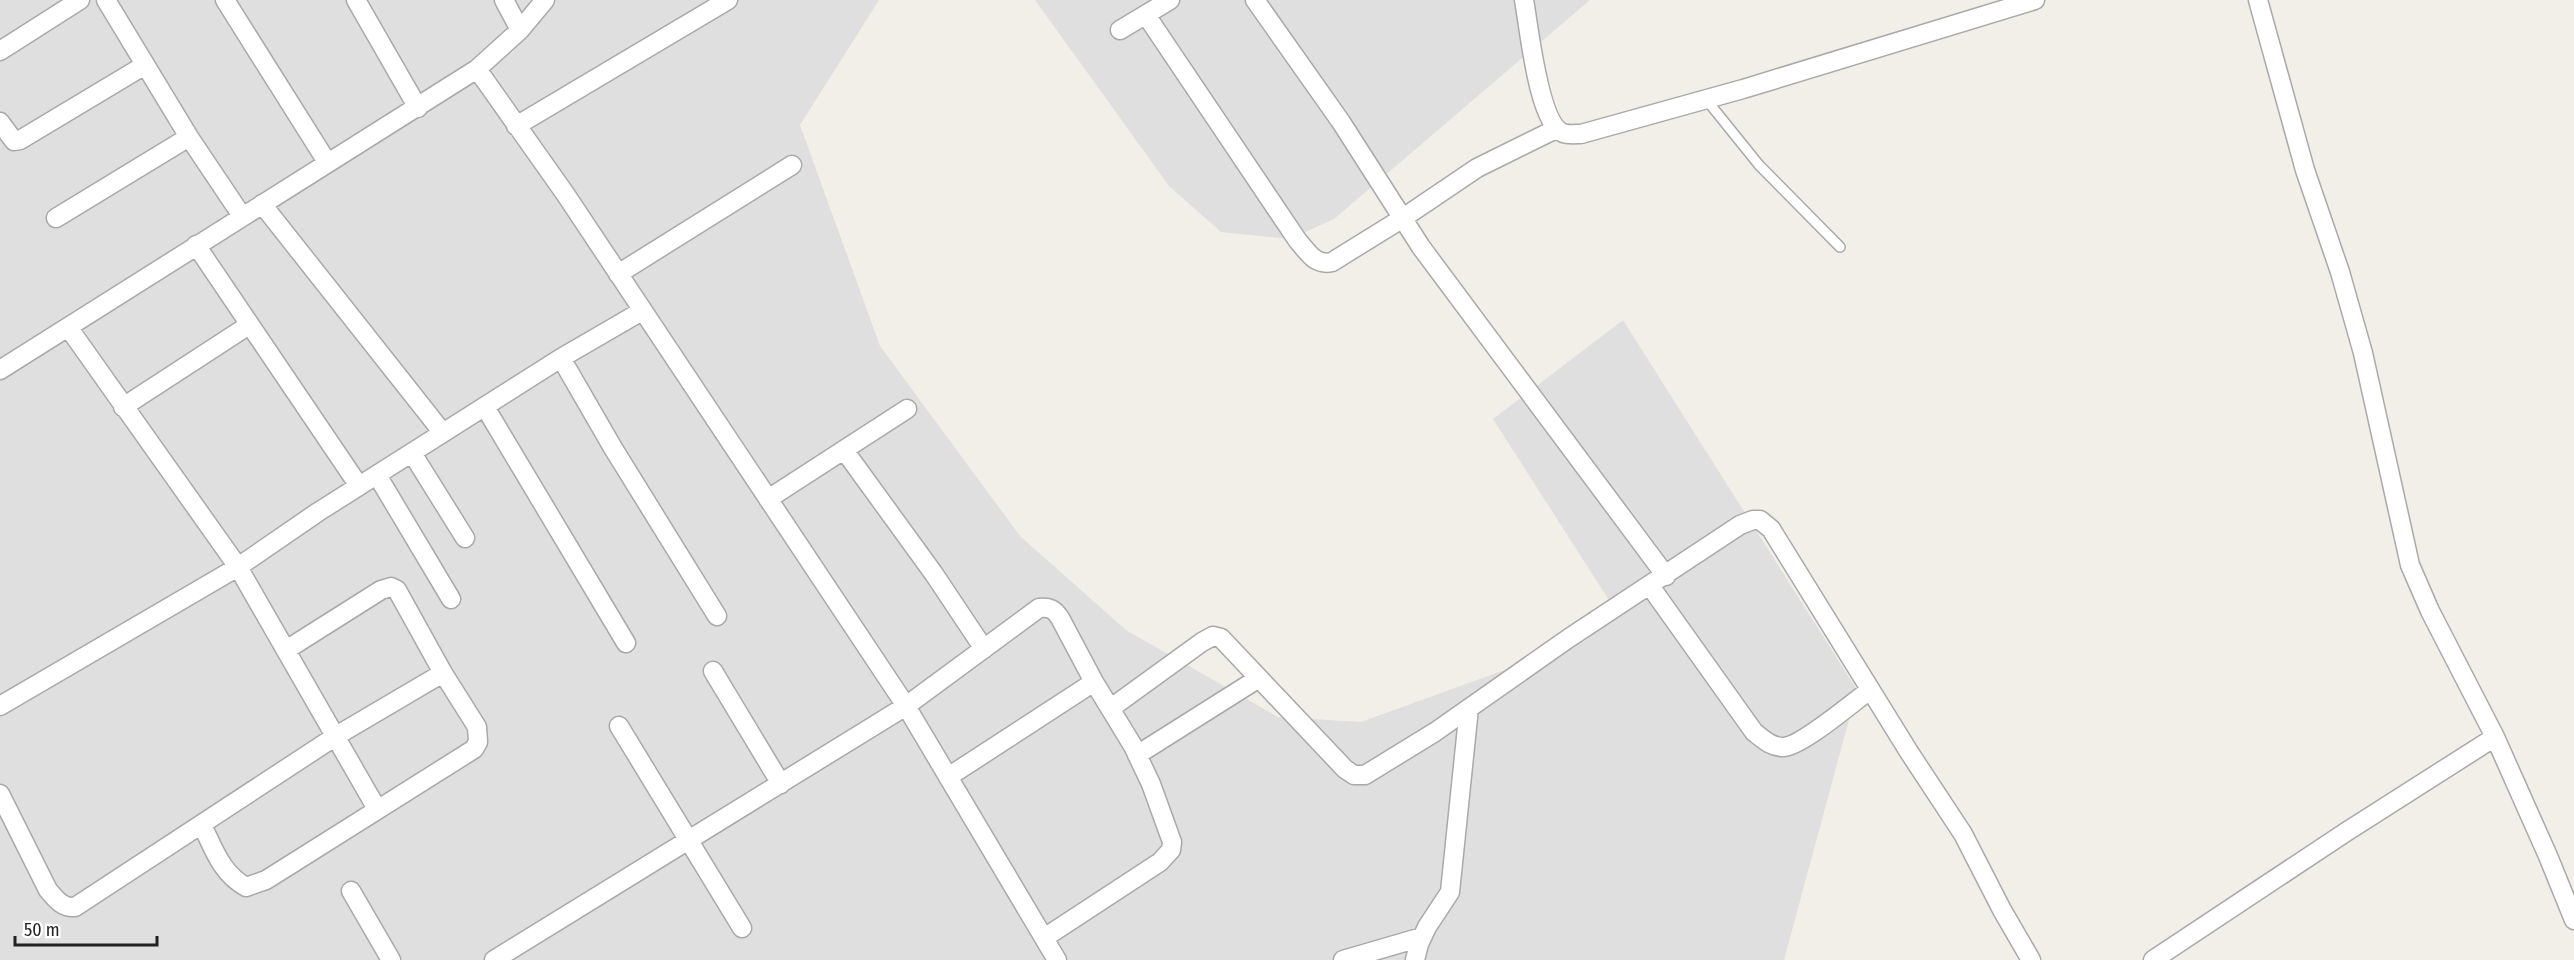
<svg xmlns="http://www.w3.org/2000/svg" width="2574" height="960" font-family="'Fira Sans Condensed',sans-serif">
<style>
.residential{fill:#e0dfdf}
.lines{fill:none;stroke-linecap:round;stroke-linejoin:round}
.service-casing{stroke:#a9a9a9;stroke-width:12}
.minor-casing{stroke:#a9a9a9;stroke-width:21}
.service{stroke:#fff;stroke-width:9}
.minor{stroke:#fff;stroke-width:18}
</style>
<rect width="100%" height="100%" fill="#f2efe9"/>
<path class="residential" d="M0 0H879L800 125 880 346 1020 536 1126 630 1278 717 1361 722 1587 640 1612 605 1493 419 1623 320 1857 690 1784 960H0Z
M1035 0H1590L1334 219 1290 239 1221 232 1169 186Z"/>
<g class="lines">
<g class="service-casing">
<path id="service" d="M1705 98 1759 165 1840 247"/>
</g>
<g class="minor-casing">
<path id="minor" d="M106 0 189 137 242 216
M225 0 327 162
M356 0 418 108
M504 0 520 30
M1255 0 1341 122 1421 247 1666 576
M1524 0C1529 26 1538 123 1563 133 1568 135 1576 134 1581 134L1743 89 2035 0
M2258 0 2305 170 2340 272 2363 353 2410 565 2430 611 2495 737 2548 856 2574 920
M1146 15 1298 241C1308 252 1315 266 1332 262L1403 218 1477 168 1556 129
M1120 30 1170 0
M0 51 80 0
M477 69 566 195 906 706 1057 960
M0 122 14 141 20 140 145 65
M516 126 728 0
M262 204 443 433
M56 218 189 137
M196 245 359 486
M618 274 792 165
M68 327 238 567 377 809
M561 358 613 448 717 616
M0 370 477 69 520 30 545 0
M123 407 249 325
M485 407 626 643
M844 450 934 574 984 649
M412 453 465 538
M377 475 451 599
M768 499 907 409
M1650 586 1754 732C1763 739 1771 747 1783 747 1801 747 1853 702 1870 690
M713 671 781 784
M0 706 238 567 318 512 561 358 642 311
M1111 708 1202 642 1213 636 1221 638 1345 769 1354 775H1365L1435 732 1569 638 1740 525 1753 520H1760L1771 529 1909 752 1963 834 2002 910 2031 960
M619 726 742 928
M1137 755 1259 678
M948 777 1094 682
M0 794 48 890C56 899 62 908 75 907L336 736 443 673
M202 825C214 849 221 873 246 887L266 880 474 749 478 742 477 727 443 673 397 590 391 587 381 590 286 650
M351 891 391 960
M494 960 906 706 1039 608C1050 607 1054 609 1060 618L1094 682 1133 746 1151 784 1172 842 1171 850 1160 862 1044 938
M1343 960 1422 937
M1415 960 1419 944 1427 927 1450 892 1469 708
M2153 960 2346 832 2495 737"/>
</g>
<use href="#service" class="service"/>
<use href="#minor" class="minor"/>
</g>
<path d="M15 936v9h142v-9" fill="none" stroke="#222222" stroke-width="3"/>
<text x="24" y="936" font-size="18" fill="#222222" stroke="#ffffff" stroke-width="4.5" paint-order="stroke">50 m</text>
</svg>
